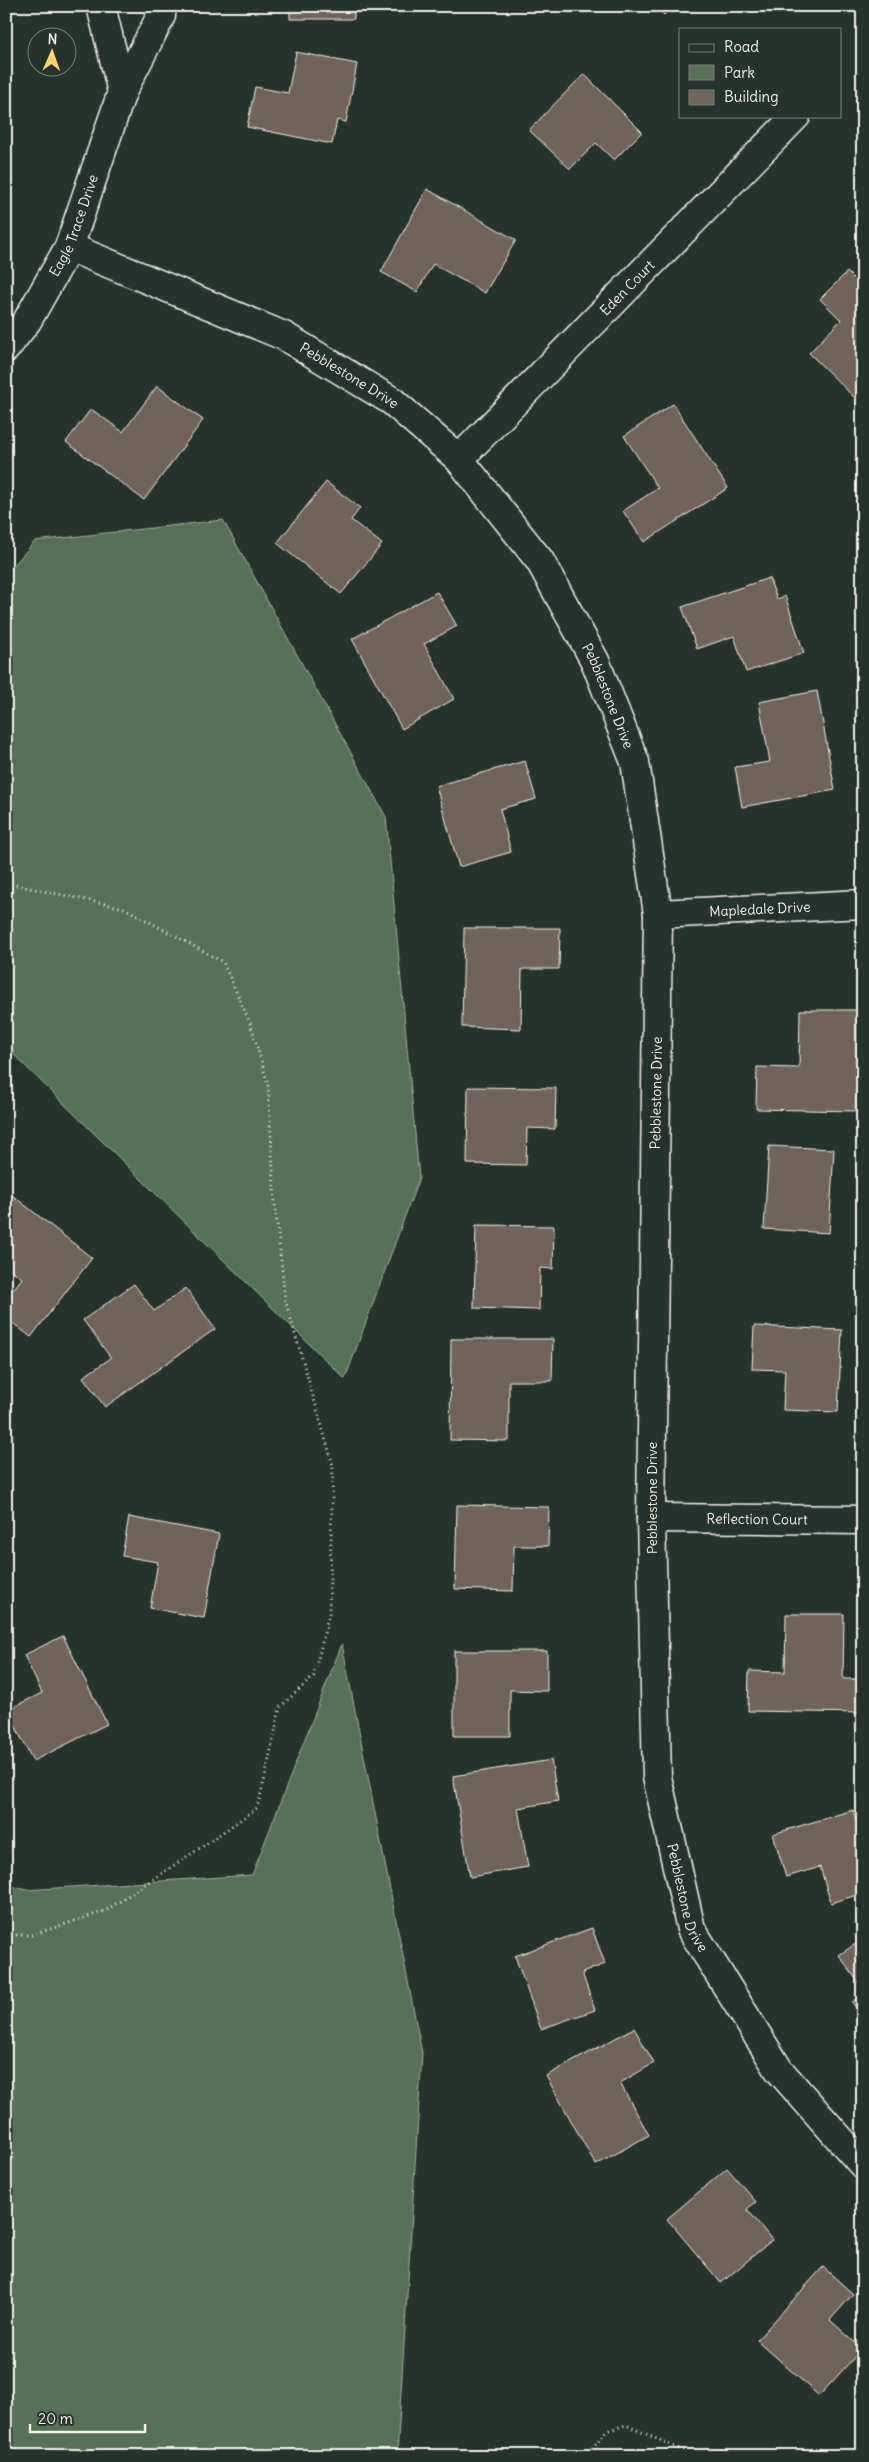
<svg xmlns="http://www.w3.org/2000/svg" width="869" height="2462" font-family="Delius,sans-serif">
<style>
.green{fill:#557158;stroke:#a4b1a0}
.building{fill:#70645c;stroke:#f4f1e8}
.lines{fill:none;stroke-linecap:round;stroke-linejoin:round}
.minor-casing{stroke:#f4f1e8;stroke-width:31}
.path{stroke:#f4f1e8;stroke-width:3;stroke-dasharray:1 4;stroke-linecap:butt}
.minor{stroke:#26332d;stroke-width:28}
.labels{text-anchor:middle;stroke-width:4.5;stroke-linejoin:round;paint-order:stroke}
.street-label{font-size:14px;fill:#f4f1e8;stroke:#26332d}
</style>
<rect width="100%" height="100%" fill="#26332d"/>
<filter id="ink" filterUnits="userSpaceOnUse"><feTurbulence type="fractalNoise" baseFrequency=".02" numOctaves="2"/><feDisplacementMap in="SourceGraphic" scale="10" xChannelSelector="R" yChannelSelector="G"/><feConvolveMatrix kernelMatrix="1 2 1 2 8 2 1 2 1" color-interpolation-filters="sRGB"/></filter>
<g filter="url(#ink)">
<path class="green" d="M223 520 386 817 419 1178 345 1379 6 1047V574L35 541Z
M342 1644 422 2053 397 2456H6V1884L26 1890 252 1875Z"/>
<path class="building" d="M290 6H354V19H290Z
M655 6H672L664 15Z
M296 52 357 64 346 122 337 120 332 144 247 127 255 87 288 93Z
M584 74 642 132 614 160 596 143 570 169 529 130Z
M427 189 516 240 485 293 433 264 417 292 381 272Z
M847 272 863 288V390L855 398 809 353 841 320 820 299Z
M157 386 203 420 144 500 66 442 91 409 123 432Z
M673 404 728 488 644 542 623 511 658 488 624 436Z
M326 482 360 508 351 520 382 544 341 594 277 543Z
M769 578 777 599 785 596 804 653 746 672 734 636 697 649 682 607Z
M437 592 457 626 424 644 454 699 402 729 352 639Z
M817 691 835 790 742 807 735 767 770 762 759 702Z
M525 761 536 799 500 809 511 852 459 867 436 786Z
M464 928H560L559 969H522L521 1029 462 1027Z
M800 1010H858L856 1111 756 1109 757 1067 799 1068Z
M468 1087 556 1088 555 1129 527 1128 526 1165 467 1164Z
M769 1146 834 1149 829 1233 764 1229Z
M12 1195 92 1258 31 1337 6 1318V1299L22 1278 6 1266V1202Z
M476 1225 554 1226 553 1269 540 1268 539 1310 474 1308Z
M134 1284 154 1311 186 1288 215 1329 105 1407 83 1377 111 1358 83 1320Z
M754 1326 842 1330 838 1412 783 1410 785 1370 752 1369Z
M451 1339H553L552 1381H509V1441L450 1440Z
M457 1505 549 1507 548 1546H514L513 1591 455 1589Z
M129 1517 219 1534 204 1618 150 1608 158 1562 122 1556Z
M786 1614H844L843 1679H863V1713L748 1711 749 1671 785 1672Z
M63 1636 107 1724 33 1761 7 1710 42 1693 24 1655Z
M454 1651H547V1691L510 1690V1736H454Z
M551 1760 558 1801 518 1808 528 1867 470 1877 453 1776Z
M853 1810 860 1834H863V1893L831 1903 820 1867 786 1877 773 1834Z
M592 1928 605 1964 582 1973 595 2010 541 2029 515 1956Z
M863 1939V1989L839 1955Z
M863 1994V2018L852 2002Z
M634 2028 654 2063 620 2083 649 2135 596 2165 546 2076Z
M727 2168 756 2202 747 2209 772 2240 721 2283 667 2219Z
M823 2267 853 2294 830 2320 862 2349 819 2396 757 2340Z"/>
<g class="lines">
<g class="minor-casing">
<g id="minor">
<path d="M101 6 122 92"/>
<path id="s1" d="M69 247 284 336 392 401 459 459 540 561 595 661 635 762 658 914 651 1518 657 1777 691 1929 779 2070 863 2165"/>
<path id="s2" d="M6 348 27 321 69 247 122 92 161 16 162 6"/>
<path id="s3" d="M459 459 796 116"/>
<path id="s4" d="M658 914 863 904"/>
<path id="s5" d="M651 1518 863 1520"/>
</g>
</g>
<path class="path" d="M6 883 124 908 223 962 251 1025 268 1085 275 1203 285 1299 333 1465 329 1613 314 1676 280 1707 265 1778 257 1808 209 1842 105 1911 32 1935H6
M586 2456 606 2431 626 2425 695 2456"/>
<use href="#minor" class="minor"/>
</g>
</g>
<g class="labels">
<g class="street-label">
<text dy="5" stroke="none"><textPath href="#s2" startOffset="141">Eagle Trace Drive</textPath></text>
<text dy="5" stroke="none"><textPath href="#s3" startOffset="240">Eden Court</textPath></text>
<text dy="5" stroke="none"><textPath href="#s1" startOffset="309">Pebblestone Drive</textPath></text>
<text dy="5" stroke="none"><textPath href="#s1" startOffset="729">Pebblestone Drive</textPath></text>
<text dy="5" stroke="none"><textPath href="#s4" startOffset="102">Mapledale Drive</textPath></text>
<text transform="translate(656 1093) rotate(-89)" y="5">Pebblestone Drive</text>
<text transform="translate(652 1498) rotate(-90)" y="5">Pebblestone Drive</text>
<text dy="5" stroke="none"><textPath href="#s5" startOffset="106">Reflection Court</textPath></text>
<text dy="5" stroke="none"><textPath href="#s1" startOffset="1942">Pebblestone Drive</textPath></text>
</g>
</g>
<rect width="869" height="2462" fill="none" stroke="#26332d" stroke-width="25"/>
<rect x="12" y="12" width="844" height="2437" fill="none" stroke="#f4f1e8" stroke-width="2" filter="url(#ink)"/>
<rect x="679" y="28" width="162" height="90" fill="#26332d" stroke="#787f78"/>
<rect x="689" y="44" width="25" height="8" fill="#26332d" stroke="#787f78"/>
<text x="724" y="52" font-size="15" fill="#f4f1e8">Road</text>
<rect x="689" y="65" width="25" height="15" fill="#557158" stroke="#787f78"/>
<text x="724" y="78" font-size="15" fill="#f4f1e8">Park</text>
<rect x="689" y="90" width="25" height="15" fill="#70645c" stroke="#787f78"/>
<text x="724" y="102" font-size="15" fill="#f4f1e8">Building</text>
<g transform="translate(52 52) rotate(2)"><circle r="24" fill="#26332d" stroke="#787f78"/>
<path d="M0-4L9 19L0 12L-9 19Z" fill="#ffd166"/>
<text y="-8" font-size="14" font-weight="bold" text-anchor="middle" fill="#f4f1e8">N</text>
</g>
<path d="M30 2424v8h115v-8" fill="none" stroke="#f4f1e8" stroke-width="2.5"/>
<text x="38" y="2424" font-size="15" fill="#f4f1e8" stroke="#26332d" stroke-width="4" paint-order="stroke">20 m</text>
</svg>
